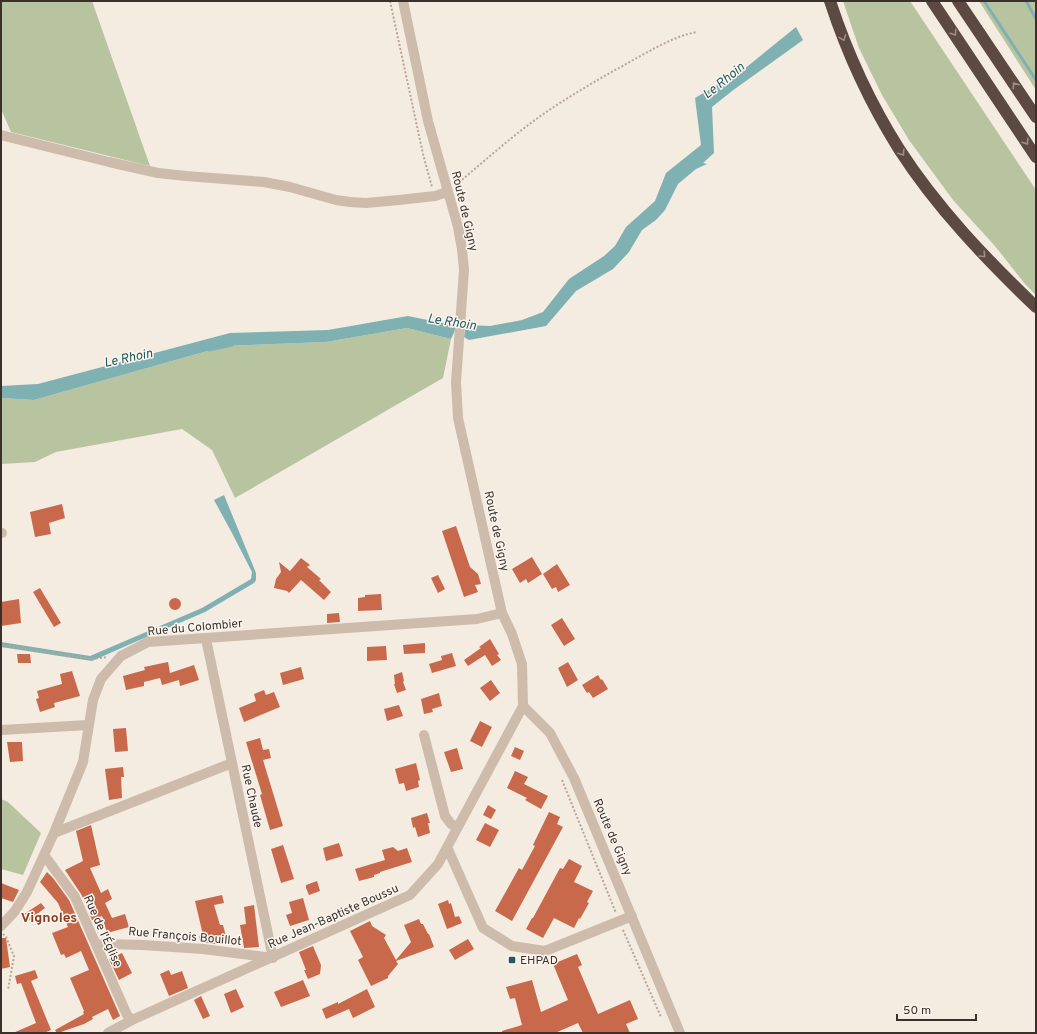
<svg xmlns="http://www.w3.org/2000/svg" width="1037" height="1034" font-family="Overpass,sans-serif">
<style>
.green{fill:#b8c4a0}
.water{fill:#7fb0b2}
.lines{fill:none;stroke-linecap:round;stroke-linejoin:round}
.stream{stroke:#7fb0b2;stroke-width:3}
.building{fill:#c8694b}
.path{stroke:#b9a596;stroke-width:2;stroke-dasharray:2 2;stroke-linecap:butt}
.minor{stroke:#cdbbac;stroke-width:10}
.highway{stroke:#5c4a42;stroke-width:12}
.oneway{stroke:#9c8e87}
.poi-dot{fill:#1f5a5e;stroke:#fbf5ee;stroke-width:1.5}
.labels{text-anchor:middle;stroke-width:3;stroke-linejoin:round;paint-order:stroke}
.street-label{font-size:12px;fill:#3b302b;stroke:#fbf5ee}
.poi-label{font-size:12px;fill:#3b302b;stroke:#fbf5ee;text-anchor:start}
.water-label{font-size:13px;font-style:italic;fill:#1f5a5e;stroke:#fbf5ee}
.quarter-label{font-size:14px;font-weight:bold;fill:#8c3b22;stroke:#fbf5ee}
</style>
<rect width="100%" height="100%" fill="#f4ebe1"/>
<path class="green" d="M1 1H92L150 166 11 132 1 109Z
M843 1H910L1036 190V295L1025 284 995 246 953 200 909 140 882 95 859 48Z
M979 1H1036V90Z
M407 328 451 339 443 378 235 498 212 450 182 429 56 452 35 462 1 464V398L34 400 225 346 326 342Z
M1 799 8 802 41 833 23 875 1 869Z"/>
<path class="water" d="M796 27 803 40 732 91 712 107 714 153 703 163 707 164 696 169 678 184 665 210 656 220 642 230 629 252 613 269 576 291 546 326 469 340 464 337 466 325 490 326 522 320 543 312 569 279 604 256 615 246 626 227 655 201 666 173 701 145 695 98 743 70Z
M408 316 457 326 451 339 407 328 326 342 225 346 34 400 1 398V386L38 384 230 333 328 330Z
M224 495 256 573V580L254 583 205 612 135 642 92 661 1 647V642L90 656 202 608 251 579 252 572 232 533 214 500Z"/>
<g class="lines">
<path class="stream" d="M984 1 1036 80
M1026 1 1036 19
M209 350 232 345"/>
</g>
<path class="building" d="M62 504 65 518 49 523 51 534 35 537 30 512Z
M456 526 470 567 478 574 481 584 475 585 478 592 464 597 442 531Z
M532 557 542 574 528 583 526 579 520 583 512 569Z
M301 558 310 565 307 567 321 579 319 580 331 592 324 600 301 580 289 593 287 591 274 588 276 579 281 572 279 562 290 571Z
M557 564 570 585 558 592 556 587 552 589 543 574Z
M438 575 445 589 438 593 431 578Z
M40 588 61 623 54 627 33 592Z
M381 594 382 610 358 611V598L365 597V595Z
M169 604a6 6 0 1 1 12 0a6 6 0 1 1-12 0Z
M19 599 21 623 1 626V602Z
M339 613 340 622 327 623V614Z
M562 618 575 639 564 646 551 625Z
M490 639 499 654 497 655 501 660 492 666 485 655 468 666 464 660 481 648 479 647Z
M425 643V653L404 654 403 645Z
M386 646 387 660 367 661V647Z
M452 653 456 666 432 673 429 664 442 660 441 656Z
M17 654H30L31 663H18Z
M168 662 170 673 194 665 199 680 180 686 179 680 162 685 160 678 144 682V686L126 690 123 676 145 670 144 667Z
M568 662 578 680 567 687 558 668Z
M301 667 304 679 283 685 280 673Z
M72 671 80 696 54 703 55 707 40 712 36 699 39 698 37 691 62 684 60 674Z
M402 672 404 681 403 682 406 690 397 693 394 684H395L394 675Z
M598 675 601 680 602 679 608 689 593 698 589 692 587 693 582 685Z
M491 680 500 693 490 701 480 688Z
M264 690 266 695 274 692 280 707 244 722 239 708 256 701 254 694Z
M439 693 442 706 432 709 433 712 424 714 421 699Z
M399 705 403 716 387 721 384 709Z
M480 721 492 727 482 747 470 741Z
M126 728 128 751 115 752 113 729Z
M260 738 263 750 269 749 271 758 263 760 283 826 270 830 260 795 262 794 246 742Z
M7 742H22L23 761 10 762Z
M515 747 524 751 520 760 511 756Z
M457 748 463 769 451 772 444 752Z
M416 763 420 780 418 781 419 787 406 791 404 783 399 784 395 769Z
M123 767 124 777H121L122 798 109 800 105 769Z
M515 771 528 777 524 784 548 796 541 809 525 800 527 798 507 788Z
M488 805 496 810 491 819 483 815Z
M549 812 560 817 557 824 563 827 512 921 495 911 519 868 522 870 535 846 533 845Z
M427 813 430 823H428L430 833 418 837 415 827 413 828 411 818Z
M485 823 499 830 490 847 476 840Z
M91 825 100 865 90 868 101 893 108 889 112 899 105 903 112 918 125 914 129 927 107 933 102 916 92 920 89 913 90 912 81 894 65 870 83 861 76 831Z
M339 843 343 856 326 861 323 848Z
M283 845 294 879 281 883 271 849Z
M393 847 398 851 407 848 412 862 380 872V873L374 875V877L359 881 355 869 385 860 382 850Z
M569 859 582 866 574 882 593 891 587 902 589 903 580 919 579 918 574 928 554 918 543 938 526 929 532 918H533L560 868 563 869Z
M47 872 53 878 69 900 120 1016 113 1020 108 1009 92 1017 93 1019 84 1024 58 1033H57L55 1030 84 1014 83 1012 84 1011 70 978 89 970 81 951 66 958 64 954 61 955 52 933 68 927 58 903 40 882Z
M317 881 320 891 309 895 306 888V885Z
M1 883 19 890 13 902 1 898Z
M222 895 224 903 214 905 220 925H223L227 940 215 944 200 942 199 936 203 935 195 901Z
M303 898 309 920 290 926 286 915 292 913 289 902Z
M448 900 449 904 451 903 455 917 459 916 462 923 447 929 438 904Z
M41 903 45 908 25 923 21 916Z
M254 905 259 947 244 948 240 925 246 924 244 907Z
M419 919 421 924H423L428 934H429L434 947 396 961 398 964 388 976V978L371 986 358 960 363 957 350 931 370 921 372 926 386 935 384 938 396 960 411 942 404 925Z
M1 938H6L10 967 1 969Z
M468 939 474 949 455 960 449 950Z
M313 946 321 965 320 974 308 979 304 970H306L299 952Z
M122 953 132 973 119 980 109 959Z
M577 954 582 965 578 967 598 1014 630 1000 638 1019 626 1024 630 1033H583L578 1023 555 1033H502V1031L522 1025 515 998 510 999 506 987 532 980 541 1012 568 1000 553 964Z
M35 970 38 978 31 981 51 1030 44 1033H13L36 1023 21 983 17 984 15 976Z
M169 970 171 975 182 971 188 988 169 996 160 974Z
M303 980 310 996 281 1007 274 992Z
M236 989 244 1007 231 1013 224 994Z
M367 989 375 1007 353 1018 349 1009 326 1019 322 1009 338 1002V1004Z
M201 996 210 1016 203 1019 194 1000Z"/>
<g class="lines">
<path class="path" d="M390 1 423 154 432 187
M456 185C483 162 510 138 539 117 569 96 601 78 633 60 654 49 674 36 697 32
M1 645 91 659 107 657
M562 780 616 913
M623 930 661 1017
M3 934 6 937 14 956 8 990"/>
<path class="minor" d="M403 1 428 121 458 227 462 249 464 270 456 382 458 418 502 613 512 634 522 664 523 706 550 733 574 778 680 1033
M1 135 109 162 158 173 186 176 264 182 290 187 336 200 350 202 366 203 399 200 435 196 447 192
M1 533H2
M1 730 88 725
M424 735 445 816 451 824 457 827
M54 833 232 763
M447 847 483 928 512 946 545 951 632 916
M44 855 75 897 127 1015 132 1020
M1 926 15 911 27 892 54 833 83 762 93 700 101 679 121 656 148 642 477 619 502 613
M96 945 104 944 143 945 203 949 273 958 206 639
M108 1033 132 1020 410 895 438 864 523 706"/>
<path class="highway" d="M830 1C847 53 870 103 899 149 937 208 986 259 1036 307
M932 1 1036 157
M958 1 1036 117"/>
</g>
<defs><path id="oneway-chevron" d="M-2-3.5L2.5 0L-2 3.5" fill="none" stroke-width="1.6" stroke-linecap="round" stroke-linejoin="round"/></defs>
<g class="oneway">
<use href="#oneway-chevron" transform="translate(954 33) rotate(56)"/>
<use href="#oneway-chevron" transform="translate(843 38) rotate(69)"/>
<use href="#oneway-chevron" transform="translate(1015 85) rotate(-124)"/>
<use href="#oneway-chevron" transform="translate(1026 142) rotate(57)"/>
<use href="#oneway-chevron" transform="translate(902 153) rotate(57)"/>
<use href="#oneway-chevron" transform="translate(983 255) rotate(46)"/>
</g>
<rect class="poi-dot" x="508" y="956" width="8" height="8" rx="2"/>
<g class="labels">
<g class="street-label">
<text transform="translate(465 211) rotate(77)" y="4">Route de Gigny</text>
<text transform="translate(497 531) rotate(78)" y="4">Route de Gigny</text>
<text transform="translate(195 627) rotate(-5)" y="4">Rue du Colombier</text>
<text transform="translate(252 796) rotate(78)" y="4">Rue Chaude</text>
<text transform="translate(613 837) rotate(67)" y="4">Route de Gigny</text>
<text transform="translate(333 916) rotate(-24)" y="4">Rue Jean-Baptiste Boussu</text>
<text transform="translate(103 931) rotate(66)" y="4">Rue de l'Église</text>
<text transform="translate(185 936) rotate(5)" y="4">Rue François Bouillot</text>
</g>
<g class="poi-label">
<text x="520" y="964">EHPAD</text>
</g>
<g class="water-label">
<text transform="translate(723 80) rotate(-39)" y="5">Le Rhoin</text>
<text transform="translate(452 321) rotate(9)" y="5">Le Rhoin</text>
<text transform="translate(128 357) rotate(-12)" y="5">Le Rhoin</text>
</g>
<g class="quarter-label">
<text x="49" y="922">Vignoles</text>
</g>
</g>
<rect width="1037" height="1034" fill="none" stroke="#3b302b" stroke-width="4"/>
<path d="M897 1014v6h79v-6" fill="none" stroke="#3b302b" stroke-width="2"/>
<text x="903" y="1014" font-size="12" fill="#3b302b" stroke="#fbf5ee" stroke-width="3" paint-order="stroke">50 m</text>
</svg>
